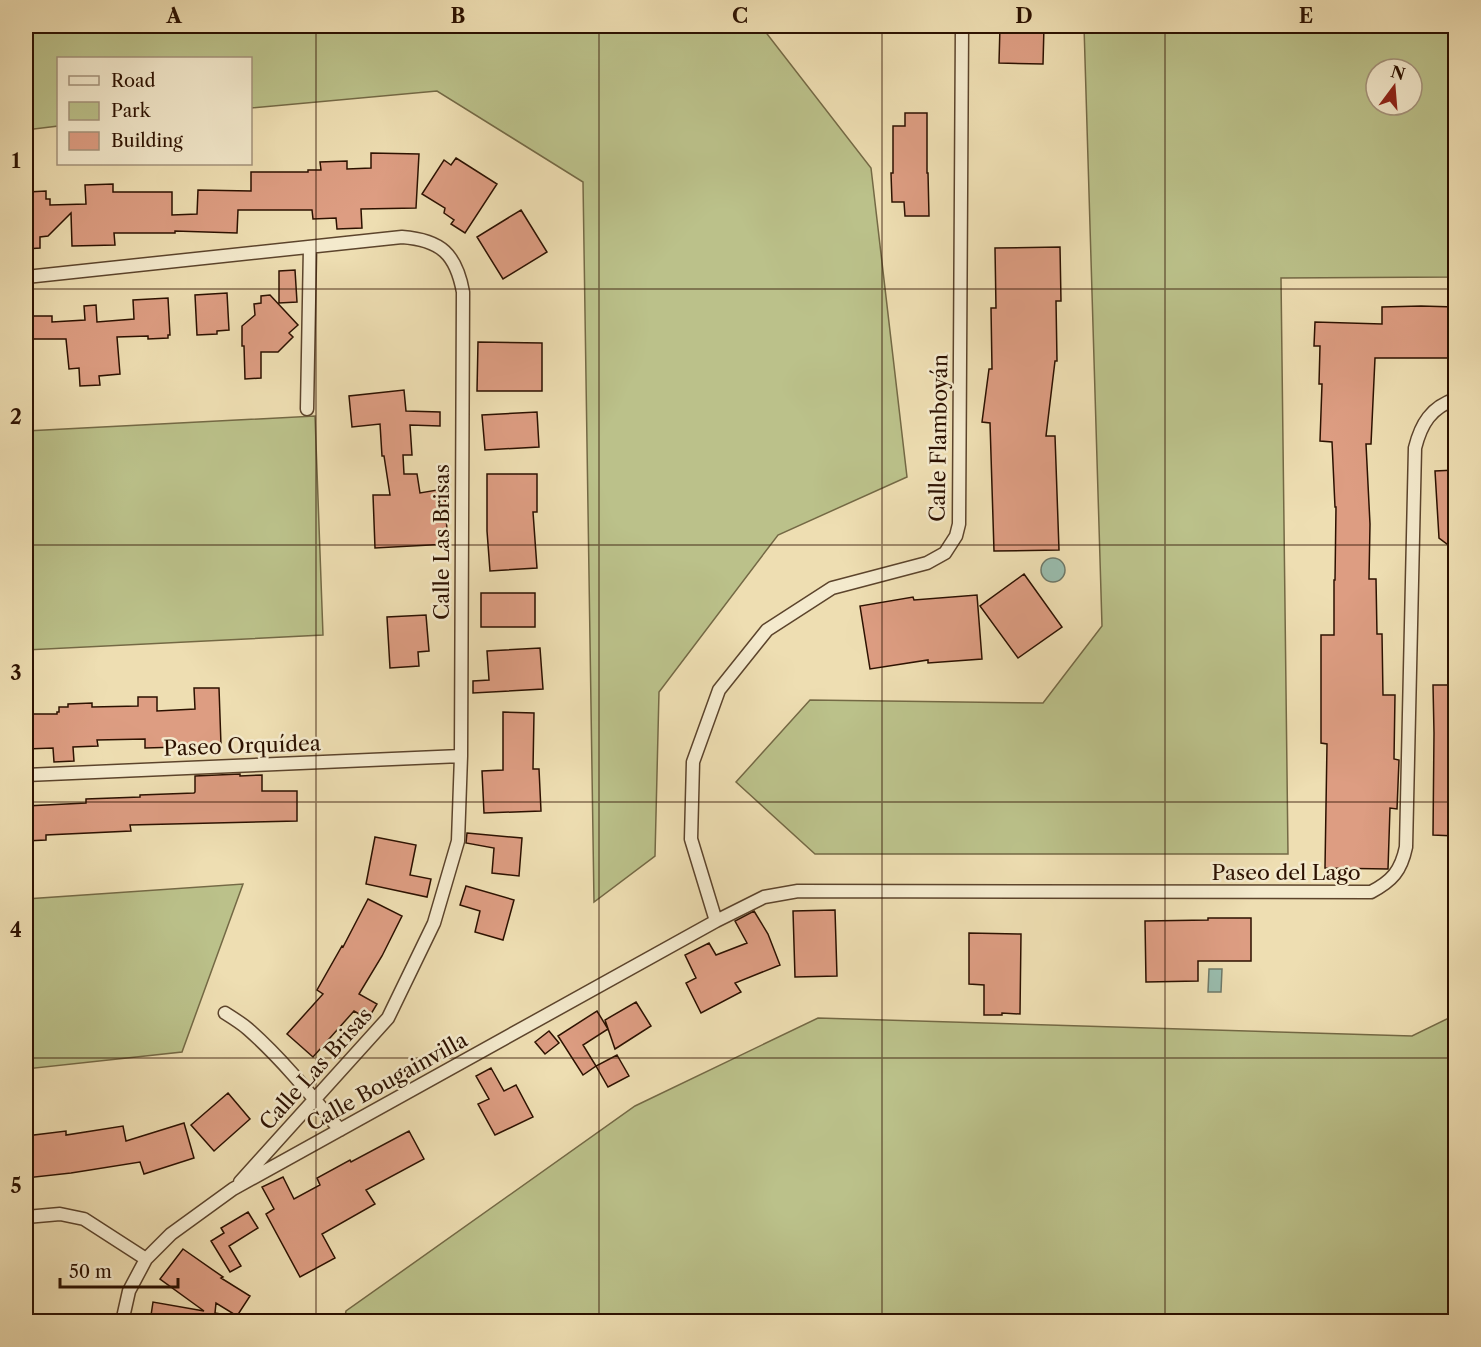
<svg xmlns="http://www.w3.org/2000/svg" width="1481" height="1347" font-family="'Libre Caslon Text',serif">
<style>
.green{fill:#bbc18a;stroke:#746945;stroke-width:1.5;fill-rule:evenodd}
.water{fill:#99bcad;stroke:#6d7868;stroke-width:1.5}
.building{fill:#dd9d82;stroke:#2c1100;stroke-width:1.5}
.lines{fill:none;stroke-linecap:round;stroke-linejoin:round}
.minor-casing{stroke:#5c442c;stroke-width:15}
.minor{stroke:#f4eacd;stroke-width:12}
.grid{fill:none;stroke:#2c1100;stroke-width:1.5;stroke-opacity:0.55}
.labels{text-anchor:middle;stroke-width:5;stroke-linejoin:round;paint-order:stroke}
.street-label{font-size:21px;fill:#2c1100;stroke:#f4eacd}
.neatline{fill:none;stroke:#2c1100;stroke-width:2}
.grid-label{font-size:20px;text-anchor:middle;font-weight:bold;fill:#2c1100}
</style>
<rect width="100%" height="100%" fill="#eedeb2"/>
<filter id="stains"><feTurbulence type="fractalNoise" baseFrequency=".00333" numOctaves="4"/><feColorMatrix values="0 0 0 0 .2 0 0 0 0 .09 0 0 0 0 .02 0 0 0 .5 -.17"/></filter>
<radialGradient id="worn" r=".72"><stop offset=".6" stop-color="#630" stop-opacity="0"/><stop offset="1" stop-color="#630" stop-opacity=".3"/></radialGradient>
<path class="green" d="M26 26H767L764 30 871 168 907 477 778 535 659 692 655 856 594 902 583 182 437 91 251 108 250 58H58V126L26 130Z
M1084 26H1455V277L1281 278 1288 854H815L736 782 810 700 1043 703 1102 626ZM1376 69H1412V105H1376Z
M315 416 323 635 26 650V431Z
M243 884 182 1052 26 1069V899Z
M1455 1015V1321H344L346 1311 635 1106 818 1018 1412 1036Z"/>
<path class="water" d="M1041 570a12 12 0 1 1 24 0a12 12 0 1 1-24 0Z
M1209 969H1222L1221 992H1208Z"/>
<path class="building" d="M1000 26H1044L1043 64 999 63Z
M905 113H927V173H928L929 216H905L904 202H892L891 173H893V126H905Z
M371 153 419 154 416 208 361 209 362 228 337 229 336 218 313 219 312 210H238L237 233 175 231V233H114L115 245 72 246 71 213 48 236 40 237V248L26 249V199H28V192L46 191V199H50V205L86 204 85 185 113 184V192H172V215L197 214 198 190 251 191V172H308V170H321L320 162 347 161V169L371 168Z
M456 158 497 184 465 233 451 224 454 220 444 213 445 208 422 194 444 160 451 165Z
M521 210 547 252 503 279 477 237Z
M1060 247 1061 301H1056L1057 361H1055L1046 436H1055L1059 550 994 551 990 423 982 422 989 369H992L991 308H996L995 248Z
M295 270 297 302 279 303V271Z
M227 293 229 330 217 331V334L197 335 195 295Z
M270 295 298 325 289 333 293 337 278 352H261V378L245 379 244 346H242V326L255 315 254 304 261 303V296Z
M168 298 170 335H168V338L148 339V336L117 337 120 374 99 376 100 385 80 386 79 368 69 369 66 339H26V316H52V322L85 320 84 306 96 305 97 322 134 319 133 300Z
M1421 306 1455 307V358H1375L1371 444H1366L1370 524 1369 579H1376L1377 634H1382L1383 695H1395L1394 759 1399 760 1397 809 1390 808 1388 869 1325 868 1327 744 1321 743V635H1334V580H1335L1336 507H1335L1332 442 1320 441 1322 384H1319L1320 346H1314L1315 322 1382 324V307Z
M478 342 542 343V391H477Z
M404 390 406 411 440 412V426L410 425 412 455H403L404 474H417L420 493 443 489 448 515 446 516 448 544 375 548 373 495H390L384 456H382L380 424 352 427 349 396Z
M537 412 539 447 485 450 482 415Z
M1455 470V550L1439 538 1435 471Z
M487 474H537V512H533L537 568 490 571 487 531Z
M1024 574 1062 627 1018 658 980 606Z
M481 593H535V627H481Z
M977 595 982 659 928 663V660L870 669 860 606 913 597 914 600Z
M426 615 429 651 418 652 419 666 390 668 387 617Z
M540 648 543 689 473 693V681L489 680 487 651Z
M1433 685H1455V836L1433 835 1434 733Z
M194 688H219L221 745 200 746V750H180V747L145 748V739L97 740 98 746 73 747 74 761 54 762 53 748 26 749V714H57V712H59V707H68V704L92 703V707L138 706V697H157V711L195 709Z
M503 712 534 713 533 769H539L541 811 484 813 482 771 503 770Z
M240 774V776L262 775V791H297V821L130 825 131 831 46 835V840L26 841V806L86 803V799L140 797V795L194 793 195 792V776Z
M467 833 522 838 519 876 492 873 494 848 466 843Z
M375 837 416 845 410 875 431 879 427 897 366 884Z
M466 886 514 900 503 940 475 932 480 911 460 905Z
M368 899 402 916 382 956 359 994 377 1004 368 1019 354 1011 313 1057 287 1034 323 994 317 990 342 946 343 947Z
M835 910 837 976 795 977 793 911Z
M754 911 768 934 780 965 735 983 741 992 701 1013 686 983 696 978 685 955 709 943 716 955 747 943 735 921Z
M1208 918H1251V961H1198V981L1146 982 1145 921 1208 920Z
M969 933 1021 934 1020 1014 1002 1013V1015H984V985L969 984Z
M636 1002 651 1026 615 1049 605 1020Z
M597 1011 608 1029 583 1045 596 1066 583 1075 558 1036Z
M549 1031 559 1043 545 1054 535 1042Z
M617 1055 629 1076 608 1087 596 1066Z
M491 1068 504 1091 516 1085 533 1117 495 1135 478 1104 489 1099 476 1076Z
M228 1093 250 1119 214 1151 191 1125Z
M184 1123 194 1158 144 1174 140 1162 71 1173 26 1178V1136L66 1131V1135L123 1126 126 1141Z
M409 1131 424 1159 366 1190 375 1204 322 1234 335 1258 300 1277 266 1214 274 1209 262 1187 283 1177 294 1199 320 1185 317 1178 350 1160 351 1162Z
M248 1212 258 1228 229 1246 241 1266 230 1272 211 1241 224 1233 221 1228Z
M183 1249 223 1277 221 1278 250 1296 237 1316 216 1303 215 1313 227 1315 226 1322H150L153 1302 204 1311 160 1279Z"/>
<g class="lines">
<g class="minor-casing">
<path id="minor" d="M26 277 402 237C441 240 456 254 463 292L461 756 458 841 434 923 388 1018 240 1182
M307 409 310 247
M26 775 461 756
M716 921 691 839 693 762 719 690 767 630 832 588 927 563 945 553 956 536 959 524 962 26
M225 1013C233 1018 241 1023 248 1029 282 1059 311 1095 340 1130
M26 1217 60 1214 84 1219 146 1259
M122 1322 129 1291 146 1259 171 1234 233 1189 716 921 764 897 798 891 1371 892C1392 881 1401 871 1406 847L1415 448C1421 424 1431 407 1456 399"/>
</g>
<use href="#minor" class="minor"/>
</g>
<path class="grid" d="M316 26V1322M599 26V1322M882 26V1322M1165 26V1322M26 289H1456M26 545H1456M26 802H1456M26 1058H1456"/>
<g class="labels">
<g class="street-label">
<text transform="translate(939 438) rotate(-89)" y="7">Calle Flamboyán</text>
<text transform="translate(442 542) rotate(-90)" y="7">Calle Las Brisas</text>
<text transform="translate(242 746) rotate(-2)" y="7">Paseo Orquídea</text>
<text x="1286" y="880">Paseo del Lago</text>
<text transform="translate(316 1069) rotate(-48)" y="7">Calle Las Brisas</text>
<text transform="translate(387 1082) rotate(-29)" y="7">Calle Bougainvilla</text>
</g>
</g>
<rect width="1481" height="1347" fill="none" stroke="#eedeb2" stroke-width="66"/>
<rect x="57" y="57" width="195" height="108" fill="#f4eacd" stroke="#a4937b" stroke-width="1.5"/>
<rect x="69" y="76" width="30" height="9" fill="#f4eacd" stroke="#a4937b" stroke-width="1.5"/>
<text x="111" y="87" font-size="18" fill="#2c1100">Road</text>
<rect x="69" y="102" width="30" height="18" fill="#bbc18a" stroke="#a4937b" stroke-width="1.5"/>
<text x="111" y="117" font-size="18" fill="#2c1100">Park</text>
<rect x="69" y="132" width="30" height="18" fill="#dd9d82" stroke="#a4937b" stroke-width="1.5"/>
<text x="111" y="147" font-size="18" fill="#2c1100">Building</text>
<g transform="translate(1394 87) rotate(16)"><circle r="28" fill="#f4eacd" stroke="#a4937b" stroke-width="1.5"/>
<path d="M0-4.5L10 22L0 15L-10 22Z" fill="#8f2418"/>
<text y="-9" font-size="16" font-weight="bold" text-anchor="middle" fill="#2c1100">N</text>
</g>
<path d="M60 1278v9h118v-9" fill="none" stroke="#2c1100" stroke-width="3"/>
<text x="69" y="1278" font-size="18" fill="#2c1100" stroke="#f4eacd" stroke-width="4.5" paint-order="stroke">50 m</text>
<rect x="33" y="33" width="1415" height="1281" class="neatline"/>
<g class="grid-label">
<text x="174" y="23">A</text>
<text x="458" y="23">B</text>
<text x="740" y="23">C</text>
<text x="1024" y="23">D</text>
<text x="1306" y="23">E</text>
<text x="16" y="168">1</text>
<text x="16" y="424">2</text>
<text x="16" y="680">3</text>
<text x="16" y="937">4</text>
<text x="16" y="1193">5</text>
</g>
<rect width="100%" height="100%" filter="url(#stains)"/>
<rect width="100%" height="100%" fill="url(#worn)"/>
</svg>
